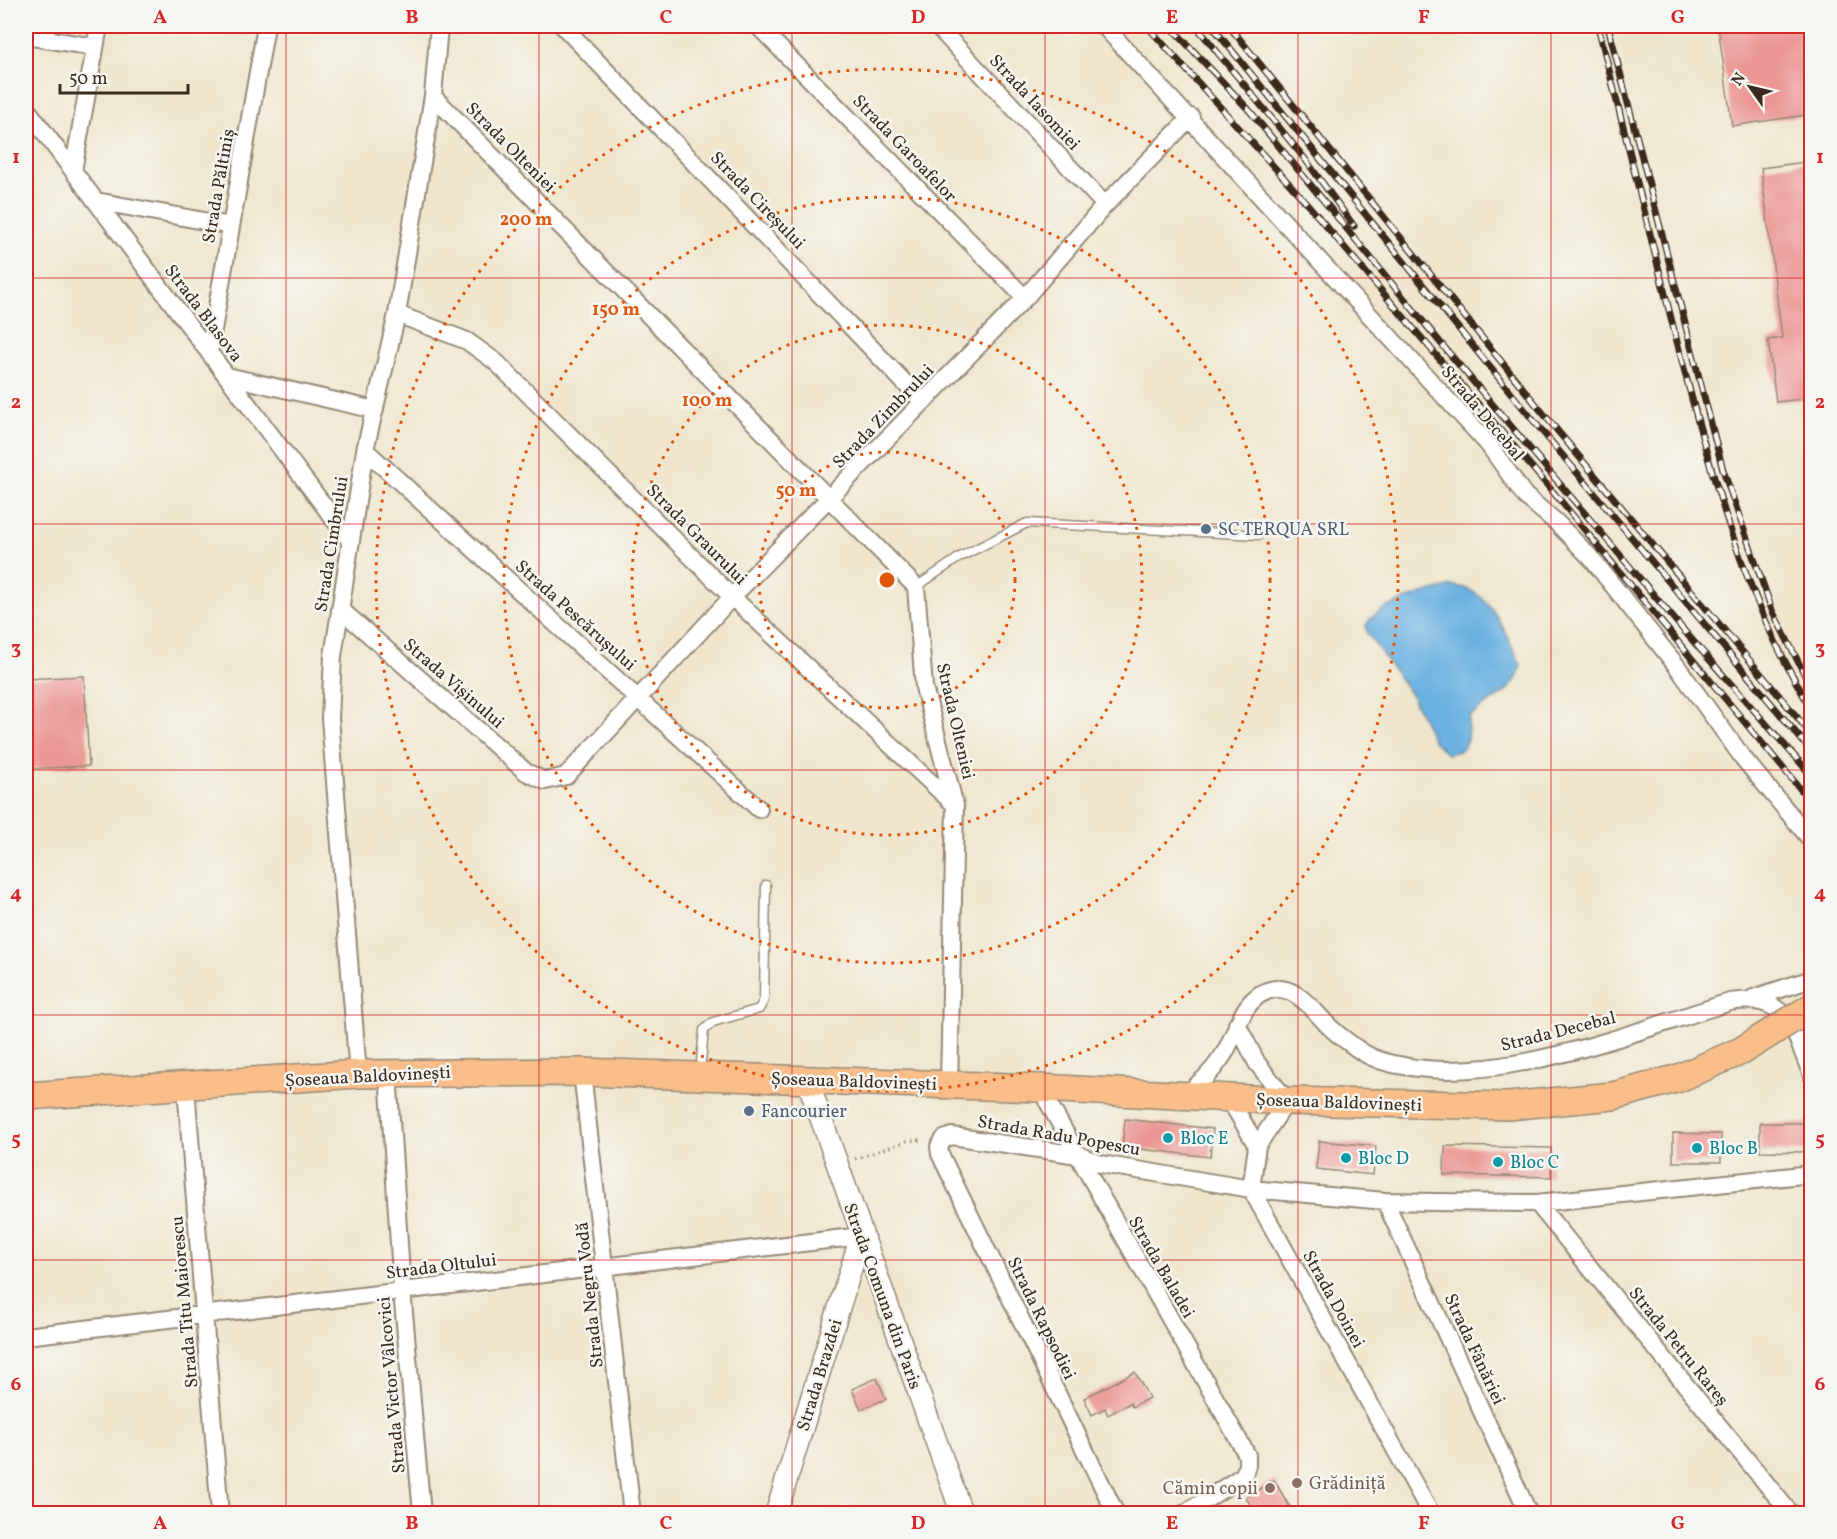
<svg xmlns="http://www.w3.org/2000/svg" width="1837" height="1539" font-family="Vollkorn,serif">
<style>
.water{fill:#6ab1e1;stroke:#526e80;stroke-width:1.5}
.building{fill:#eb9894}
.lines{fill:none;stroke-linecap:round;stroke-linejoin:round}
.service-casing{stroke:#958876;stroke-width:11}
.minor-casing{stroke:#958876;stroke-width:20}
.tertiary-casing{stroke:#958876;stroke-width:24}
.primary-casing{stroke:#958876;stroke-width:30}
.path{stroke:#958876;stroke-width:3;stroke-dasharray:1.5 4.5;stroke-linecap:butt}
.service{stroke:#fff;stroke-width:8}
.minor{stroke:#fff;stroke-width:16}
.tertiary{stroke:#fff;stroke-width:21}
.primary{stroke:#f8bd88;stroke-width:27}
.rail-casing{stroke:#3b2a1e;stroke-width:7}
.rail{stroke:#f6f6f2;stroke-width:4.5;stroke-dasharray:14;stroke-linecap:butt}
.primary-bridge-casing{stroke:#958876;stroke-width:30;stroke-linecap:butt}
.primary-bridge{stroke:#f8bd88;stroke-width:27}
.grid{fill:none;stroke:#d62828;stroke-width:1.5;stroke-opacity:0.55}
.ring{fill:none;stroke:#df570d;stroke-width:3;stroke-dasharray:3 6}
.service-dot{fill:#5c6f8a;stroke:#f6f6f2;stroke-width:2}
.culture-dot{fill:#0f9aa8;stroke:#f6f6f2;stroke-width:2}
.education-dot{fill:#8d6e63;stroke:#f6f6f2;stroke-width:2}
.labels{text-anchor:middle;stroke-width:5;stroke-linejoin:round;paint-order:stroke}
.street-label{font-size:18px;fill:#3b2a1e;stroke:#f6f6f2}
.service-label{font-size:18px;fill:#4e5e75;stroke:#f6f6f2;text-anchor:start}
.culture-label{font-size:18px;fill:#0d838f;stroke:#f6f6f2;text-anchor:start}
.education-label{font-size:18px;fill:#785e54;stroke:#f6f6f2;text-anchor:start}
.centre{fill:#df570d;stroke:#f6f6f2;stroke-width:3}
.ring-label{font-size:18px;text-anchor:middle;font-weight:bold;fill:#df570d;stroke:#f6f6f2;stroke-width:5;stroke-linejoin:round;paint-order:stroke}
.neatline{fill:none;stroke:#d62828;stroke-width:2}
.grid-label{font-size:20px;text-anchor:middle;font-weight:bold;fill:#d62828}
</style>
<rect width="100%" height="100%" fill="#f6f6f2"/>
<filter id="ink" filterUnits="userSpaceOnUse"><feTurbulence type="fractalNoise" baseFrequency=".0167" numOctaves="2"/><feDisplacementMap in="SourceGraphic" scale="12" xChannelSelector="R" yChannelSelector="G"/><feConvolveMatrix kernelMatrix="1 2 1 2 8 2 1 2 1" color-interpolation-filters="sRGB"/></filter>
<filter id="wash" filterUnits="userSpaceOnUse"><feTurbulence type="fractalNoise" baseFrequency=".008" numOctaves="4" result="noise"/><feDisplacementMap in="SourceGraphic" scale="24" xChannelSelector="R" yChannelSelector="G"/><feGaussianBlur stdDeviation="1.35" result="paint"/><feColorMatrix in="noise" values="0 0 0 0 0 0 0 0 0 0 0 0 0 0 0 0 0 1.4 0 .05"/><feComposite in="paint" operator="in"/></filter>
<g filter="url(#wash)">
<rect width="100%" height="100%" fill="#efe6cd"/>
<path class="water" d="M1452 586C1492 587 1505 635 1521 665 1517 693 1487 701 1469 717L1467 740 1462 750 1447 754 1434 742 1410 693 1367 633 1366 626C1374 605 1432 591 1452 586Z"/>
<g id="blocks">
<path class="building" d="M1718 26H1812V114L1732 126Z
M1812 161V398L1776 402 1768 340 1782 338 1761 168Z
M84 676 89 766 26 769V679Z
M1125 1119 1213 1129 1210 1157 1122 1147Z
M1760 1123H1809L1808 1152 1760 1151Z
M1673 1133 1721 1134V1162H1673Z
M1319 1141 1376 1146 1373 1175 1316 1169Z
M1445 1146 1551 1148V1177L1444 1175Z
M1135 1372 1149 1398 1132 1407 1130 1403 1108 1415 1105 1408 1092 1415 1084 1398Z
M877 1378 886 1399 861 1409 852 1389Z
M1274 1480 1294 1514H1255L1246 1497Z"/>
</g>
</g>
<g filter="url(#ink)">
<use href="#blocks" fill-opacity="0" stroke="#958876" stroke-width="1.5"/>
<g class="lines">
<g class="service-casing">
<path id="service" d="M916 587 960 557 1027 523 1259 535
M700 1072 704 1030 713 1022 759 1009 764 1000 766 885"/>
</g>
<g class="minor-casing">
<path id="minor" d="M563 26 923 402
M758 26 1025 298
M937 26 1105 205
M1104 26 1488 444 1525 496 1556 522 1592 559 1676 665 1743 758 1812 841
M26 36 95 47
M433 96 916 587 924 687 955 806 949 1085
M26 108 351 542
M73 171 99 26
M96 201 231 226
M397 314 467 341 496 362 732 597 955 805
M209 353 266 26
M227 376 375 410
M365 450 759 809
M340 609 526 772 545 781 566 776 732 597 1025 298 1105 205 1191 117
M1753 998 1812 979
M1237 1024 1257 1063 1287 1101 1257 1146 1251 1189 1431 1514
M582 1072 632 1514
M388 1073 402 1290 422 1514
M358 1074 330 718 333 656 365 450 397 314 433 96 439 26
M186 1087 220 1514
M1040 1088 1247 1455V1465L1244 1475 1184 1514
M1184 1095C1199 1085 1212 1072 1222 1057 1237 1035 1240 1001 1267 991 1295 980 1316 1015 1333 1030 1342 1038 1352 1045 1362 1052 1375 1060 1389 1064 1404 1066 1505 1085 1634 1031 1730 1002 1789 992 1793 1031 1812 1075
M1228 1097 1257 1146
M1385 1201 1529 1514
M1537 1203 1791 1514
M26 1336 861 1236
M1116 1514 940 1154 939 1147 944 1139 952 1136 1078 1155 1101 1164 1251 1189 1385 1201 1434 1202 1537 1203 1812 1174"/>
</g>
<g class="tertiary-casing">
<path id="tertiary" d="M807 1079 962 1514
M776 1514 861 1236"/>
</g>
<g class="primary-casing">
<path id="primary" d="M26 1096 358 1074 582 1072 1040 1088 1287 1101 1508 1106 1613 1096 1679 1078"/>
</g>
<path class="path" d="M855 1159 907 1141 924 1140"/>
<use href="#service" class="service"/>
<use href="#minor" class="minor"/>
<use href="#tertiary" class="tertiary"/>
<use href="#primary" class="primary"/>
<g class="rail-casing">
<path id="rail" d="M1147 26 1303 199 1559 499 1812 803
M1170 26 1249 110 1449 353 1686 633 1812 776
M1196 26 1305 159 1354 226
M1212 26 1542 431 1812 752
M1229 26 1556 429 1812 735
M1598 26C1623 126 1648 226 1673 326 1706 454 1741 596 1812 709
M1608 26 1723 470 1772 610 1812 689"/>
</g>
<use href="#rail" class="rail"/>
<g class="primary-bridge-casing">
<path id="primary-bridge" d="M1679 1078 1741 1051 1812 1007"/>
</g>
<use href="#primary-bridge" class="primary-bridge"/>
</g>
</g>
<path class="grid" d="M286 26V1514M539 26V1514M792 26V1514M1045 26V1514M1298 26V1514M1551 26V1514M26 278H1812M26 524H1812M26 770H1812M26 1015H1812M26 1260H1812"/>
<g class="ring">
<circle cx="887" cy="580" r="128"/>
<circle cx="887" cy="580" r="255"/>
<circle cx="887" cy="580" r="383"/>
<circle cx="887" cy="580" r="511"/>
</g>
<g class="service-dot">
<circle cx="1206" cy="529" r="6"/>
<circle cx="749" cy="1111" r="6"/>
</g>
<g class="culture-dot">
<circle cx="1168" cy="1138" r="6"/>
<circle cx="1697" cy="1148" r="6"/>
<circle cx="1346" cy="1158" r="6"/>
<circle cx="1498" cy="1162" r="6"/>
</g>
<g class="education-dot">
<circle cx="1297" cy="1483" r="6"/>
<circle cx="1270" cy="1488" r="6"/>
</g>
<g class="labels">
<g class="street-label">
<text transform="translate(1035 102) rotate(47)" y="6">Strada Iasomiei</text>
<text transform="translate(511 147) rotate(45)" y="6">Strada Olteniei</text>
<text transform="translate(905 148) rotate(46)" y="6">Strada Garoafelor</text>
<text transform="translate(218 186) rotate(-80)" y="6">Strada Păltiniș</text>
<text transform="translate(758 200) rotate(46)" y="6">Strada Cireșului</text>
<text transform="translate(204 313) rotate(53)" y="6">Strada Blasova</text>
<text transform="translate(1483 413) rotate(50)" y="6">Strada Decebal</text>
<text transform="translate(883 416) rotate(-46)" y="6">Strada Zimbrului</text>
<text transform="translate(697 534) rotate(45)" y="6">Strada Graurului</text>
<text transform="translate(331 544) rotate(-81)" y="6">Strada Cimbrului</text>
<text transform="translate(576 615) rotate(42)" y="6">Strada Pescărușului</text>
<text transform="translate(454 683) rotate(41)" y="6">Strada Vișinului</text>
<text transform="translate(956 721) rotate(77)" y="6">Strada Olteniei</text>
<text transform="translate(1558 1031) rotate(-14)" y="6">Strada Decebal</text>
<text transform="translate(368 1076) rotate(-3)" y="6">Șoseaua Baldovinești</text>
<text transform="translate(854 1081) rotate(2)" y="6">Șoseaua Baldovinești</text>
<text transform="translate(1339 1102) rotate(2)" y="6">Șoseaua Baldovinești</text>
<text transform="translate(1059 1135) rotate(10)" y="6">Strada Radu Popescu</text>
<text transform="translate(441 1266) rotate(-7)" y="6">Strada Oltului</text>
<text transform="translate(1162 1267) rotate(60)" y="6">Strada Baladei</text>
<text transform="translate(589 1295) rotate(-96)" y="6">Strada Negru Vodă</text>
<text transform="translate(883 1296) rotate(70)" y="6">Strada Comuna din Paris</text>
<text transform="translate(1334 1299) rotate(61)" y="6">Strada Doinei</text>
<text transform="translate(184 1302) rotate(-95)" y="6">Strada Titu Maiorescu</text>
<text transform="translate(1042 1318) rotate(64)" y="6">Strada Rapsodiei</text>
<text transform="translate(1679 1346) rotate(51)" y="6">Strada Petru Rareș</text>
<text transform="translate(1475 1349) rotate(65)" y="6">Strada Fânăriei</text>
<text transform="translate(819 1375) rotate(-73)" y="6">Strada Brazdei</text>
<text transform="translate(391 1385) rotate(-95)" y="6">Strada Victor Vâlcovici</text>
</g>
<g class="service-label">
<text x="1218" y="535">SC TERQUA SRL</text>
<text x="761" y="1117">Fancourier</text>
</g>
<g class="culture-label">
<text x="1180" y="1144">Bloc E</text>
<text x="1709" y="1154">Bloc B</text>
<text x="1358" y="1164">Bloc D</text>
<text x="1510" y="1168">Bloc C</text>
</g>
<g class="education-label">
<text x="1309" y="1489">Grădiniță</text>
<text x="1258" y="1494" text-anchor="end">Cămin copii</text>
</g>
</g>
<circle cx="887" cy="580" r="9" class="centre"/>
<g class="ring-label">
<text x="526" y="225">200 m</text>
<text x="616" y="315">150 m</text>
<text x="707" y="406">100 m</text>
<text x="796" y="496">50 m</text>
</g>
<rect width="1837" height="1539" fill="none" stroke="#f6f6f2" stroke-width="66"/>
<g transform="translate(1750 87) rotate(304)" stroke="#f6f6f2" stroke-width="4.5" paint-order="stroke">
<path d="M0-4.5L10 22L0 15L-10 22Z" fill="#3b2a1e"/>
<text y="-9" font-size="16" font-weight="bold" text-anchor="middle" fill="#3b2a1e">N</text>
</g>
<path d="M60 84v9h128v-9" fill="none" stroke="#3b2a1e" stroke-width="3"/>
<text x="69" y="84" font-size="18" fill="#3b2a1e" stroke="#f6f6f2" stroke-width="4.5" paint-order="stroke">50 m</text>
<rect x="33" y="33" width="1771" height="1473" class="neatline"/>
<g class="grid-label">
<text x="160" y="23">A</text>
<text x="412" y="23">B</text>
<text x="666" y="23">C</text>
<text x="918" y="23">D</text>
<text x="1172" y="23">E</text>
<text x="1424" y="23">F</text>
<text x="1678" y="23">G</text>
<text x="16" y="163">1</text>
<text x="1820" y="163">1</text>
<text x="16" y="408">2</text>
<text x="1820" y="408">2</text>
<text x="16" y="654">3</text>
<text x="1820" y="654">3</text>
<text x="16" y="899">4</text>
<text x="1820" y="899">4</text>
<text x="16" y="1145">5</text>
<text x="1820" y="1145">5</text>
<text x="16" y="1390">6</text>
<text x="1820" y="1390">6</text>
<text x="160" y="1529">A</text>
<text x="412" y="1529">B</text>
<text x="666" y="1529">C</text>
<text x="918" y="1529">D</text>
<text x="1172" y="1529">E</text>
<text x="1424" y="1529">F</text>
<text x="1678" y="1529">G</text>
</g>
</svg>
